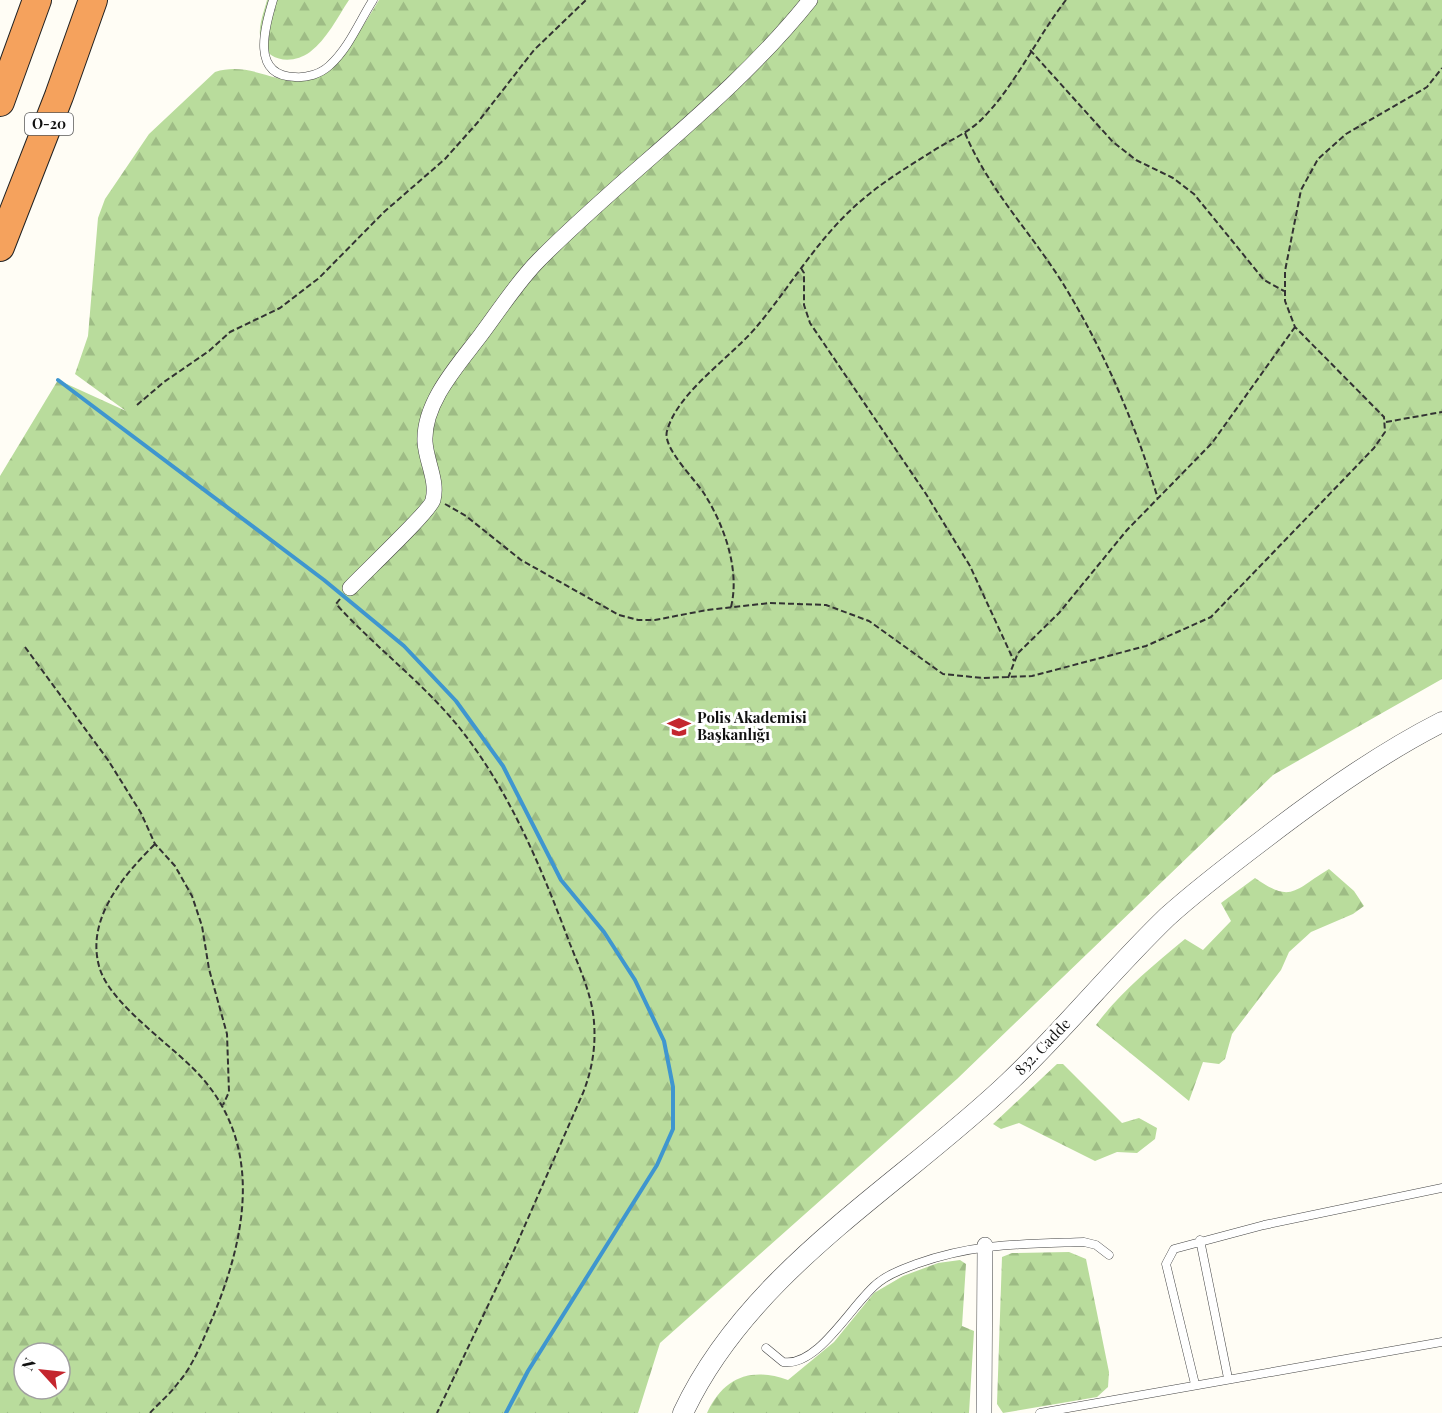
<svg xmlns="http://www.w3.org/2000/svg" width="1442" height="1413" font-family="'Playfair Display',serif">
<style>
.forest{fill:url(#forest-firs);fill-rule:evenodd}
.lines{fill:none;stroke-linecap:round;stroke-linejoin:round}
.stream{stroke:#3f96cf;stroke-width:4}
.service-casing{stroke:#444;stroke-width:9}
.minor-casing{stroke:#444;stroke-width:16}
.tertiary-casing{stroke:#444;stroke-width:21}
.motorway-casing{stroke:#222;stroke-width:30}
.path{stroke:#333;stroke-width:2;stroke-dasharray:6 3;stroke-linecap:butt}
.service{stroke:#fff;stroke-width:8}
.minor{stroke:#fff;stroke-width:15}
.tertiary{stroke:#fff;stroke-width:20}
.motorway{stroke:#f5a25d;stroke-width:28}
.labels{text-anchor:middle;stroke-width:6;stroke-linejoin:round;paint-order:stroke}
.shield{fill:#fff;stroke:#585858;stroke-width:1.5}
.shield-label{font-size:14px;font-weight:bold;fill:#111}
.poi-label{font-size:15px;font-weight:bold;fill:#111;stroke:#fff;text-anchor:start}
.street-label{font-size:15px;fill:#111;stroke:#fff}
</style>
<defs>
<pattern id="forest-firs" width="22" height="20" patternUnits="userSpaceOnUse" patternTransform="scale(1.5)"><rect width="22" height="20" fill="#b9dc9c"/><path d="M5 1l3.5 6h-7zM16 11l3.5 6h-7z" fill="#9ebc85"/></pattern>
</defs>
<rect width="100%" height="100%" fill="#fffdf5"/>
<path class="forest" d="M267 0H349C337 18 327 39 310 52 294 64 268 63 261 41 257 28 264 12 267 0Z
M379 0H1442V679L1273 775 957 1079 660 1343 638 1413H0V476L58 380 126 411 75 374 88 336 98 218 105 199 149 134 215 72C237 65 256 72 277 78 327 91 357 36 379 0ZM24 1353H60V1389H24Z
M1329 869 1354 891 1364 906 1353 914 1311 932 1289 952 1281 970 1232 1034 1225 1059 1219 1064 1203 1062 1189 1101 1096 1025C1120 992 1154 965 1185 939L1203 950 1231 921 1221 903 1255 878C1292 904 1294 890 1329 869Z
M1057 1064H1063L1122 1123 1139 1118 1157 1128 1155 1139 1137 1153 1117 1152 1095 1161 1019 1123 1001 1129 993 1124Z
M1069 1252 1086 1259 1109 1372 1108 1387 1097 1397 1003 1413 997 1404 1002 1257 1012 1253Z
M960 1260 966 1264 962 1326 974 1331 969 1413H707C724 1377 751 1367 788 1380L834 1342 874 1293 903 1276 938 1263Z"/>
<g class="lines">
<path class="stream" d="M58 380 324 580 404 646 456 701 503 766 561 880 604 932 635 980 664 1041 673 1087V1129L657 1165 528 1371 506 1413"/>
<g class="service-casing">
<path id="service" d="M273 0C265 27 250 76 295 77 307 78 320 74 329 66 349 48 359 22 373 0
M1200 1240 1228 1378
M766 1348 783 1362C819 1368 854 1300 879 1282 890 1273 903 1269 916 1264 975 1243 1023 1244 1084 1242L1096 1245 1109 1255
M1195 1384 1166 1264 1174 1249 1264 1225 1442 1188
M1040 1413 1442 1342"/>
</g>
<g class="minor-casing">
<path id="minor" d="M350 588C363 574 431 510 433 500 438 481 426 461 425 442 423 403 458 365 480 336 499 311 517 282 539 260 627 171 731 99 810 0
M984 1413 985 1245"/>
</g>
<g class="tertiary-casing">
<path id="tertiary" d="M683 1413C749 1271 899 1187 1009 1082 1064 1030 1112 970 1167 917 1198 889 1231 864 1264 839 1321 795 1379 754 1442 722"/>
</g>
<g class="motorway-casing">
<path id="motorway" d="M0 102 37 0
M0 247 59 96 93 0"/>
</g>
<path class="path" d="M1030 50 1113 142 1136 160 1173 178 1194 194 1264 280 1284 291
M965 133C989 190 1029 230 1062 282 1104 350 1135 423 1158 499
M801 268 804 273V305L810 323 926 494 970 566 1014 661
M137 405 164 382 209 351 230 332 280 308 319 278 384 212 445 159 478 122 534 50 586 0
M1386 422 1442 412
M445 504 466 516 521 560 619 615 638 620H655L707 610 770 603 826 605 869 621 943 674 983 678 1032 676 1146 646 1211 617 1374 448 1385 432 1384 417 1295 327 1285 301V271L1301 190 1318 159 1346 134 1427 87 1442 68
M340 599 336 604C375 647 421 681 458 726 509 789 542 869 570 944 580 969 592 995 594 1022 596 1047 592 1070 583 1093L511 1257 437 1413
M731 607C740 571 725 527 705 495 696 480 662 448 667 431 678 391 732 357 758 325 793 283 820 235 862 200 884 181 909 166 933 151 950 140 968 133 982 119 1015 86 1037 37 1066 0
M25 647 108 760 141 813 155 844 175 866 192 896 202 926 209 969 227 1034 229 1092 223 1105
M1008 678 1018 653 1059 613 1127 530 1212 443 1295 327
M150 1413C159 1403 170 1394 178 1383 193 1366 203 1340 212 1319 245 1240 264 1150 203 1079 176 1047 109 1005 99 966 86 918 124 875 155 844"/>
<use href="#service" class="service"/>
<use href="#minor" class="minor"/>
<use href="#tertiary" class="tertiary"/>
<use href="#motorway" class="motorway"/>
</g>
<defs>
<g id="university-bare" transform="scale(1.8)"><path d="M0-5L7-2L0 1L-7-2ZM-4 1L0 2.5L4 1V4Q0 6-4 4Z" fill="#c4262e" stroke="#fff" stroke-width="2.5" paint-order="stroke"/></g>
</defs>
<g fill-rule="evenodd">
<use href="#university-bare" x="679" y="727"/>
</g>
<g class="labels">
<rect class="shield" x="25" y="113" width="48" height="22" rx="4.5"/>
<g class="shield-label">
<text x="49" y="129">O-20</text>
</g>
<g class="poi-label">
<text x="697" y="723">Polis Akademisi<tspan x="697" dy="17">Başkanlığı</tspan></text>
</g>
<g class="street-label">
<text transform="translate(1043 1047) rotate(-46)" y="5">832. Cadde</text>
</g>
</g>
<g transform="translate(42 1371) rotate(297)"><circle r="28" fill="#ffffff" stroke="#a0a0a0" stroke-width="1.5"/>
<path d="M0-4.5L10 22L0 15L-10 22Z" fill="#c4262e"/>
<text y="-9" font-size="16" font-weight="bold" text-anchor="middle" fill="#111111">N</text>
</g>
</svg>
